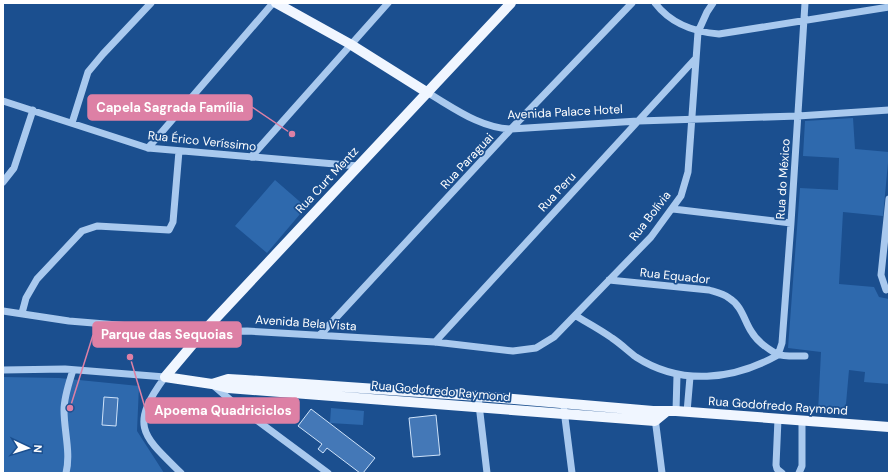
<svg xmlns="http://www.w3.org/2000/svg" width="892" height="476" font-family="'DM Sans',sans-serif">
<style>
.green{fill:#2e69ad}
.building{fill:#4478b7;stroke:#cfe3fa}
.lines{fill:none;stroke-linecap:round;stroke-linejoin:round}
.minor{stroke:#a9c9ee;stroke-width:7}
.major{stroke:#f0f6ff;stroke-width:10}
.labels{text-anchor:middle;stroke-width:3.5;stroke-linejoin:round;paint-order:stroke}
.street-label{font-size:12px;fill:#fff;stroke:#1b4f8f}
.leader{fill:none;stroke:#dd80a5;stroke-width:1.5}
.callout-dot{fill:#dd80a5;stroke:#1b4f8f;stroke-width:1.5}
.callout{fill:#dd80a5;stroke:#dd80a5;stroke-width:1.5}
.callout-label{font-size:13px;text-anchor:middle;font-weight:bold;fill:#fff}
</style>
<rect width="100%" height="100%" fill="#1b4f8f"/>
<path class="green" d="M853 118 855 149 889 152 883 216 843 212 839 284 874 287 879 297 889 299V384L864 382 865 372 849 370 845 415 818 412 821 352 788 348 800 188 838 190 839 158 803 156 805 121Z
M275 180 306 207 267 253 235 226Z
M3 377 59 378 139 386 137 431 164 473H3Z
M331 408 364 411 363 425 330 423Z"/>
<path class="building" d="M104 397 118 398 116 426 102 425Z
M311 409 375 458 363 473H360L327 448 323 453 318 449 322 444 298 426Z
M436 415 440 455 413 457 409 418Z"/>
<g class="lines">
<path class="minor" d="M655 3C671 24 694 32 719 34L889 7
M428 93C454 108 480 128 511 129L638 121 798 116 889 110
M3 101 148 148 358 166
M72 123 88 72 103 54 151 3
M148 148 273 3
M251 157 388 3
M3 182 14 168 33 110
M673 209 791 223
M609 280 709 290C716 292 723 293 729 298 742 306 744 320 751 331 756 340 768 349 777 354 784 357 797 356 805 356
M886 290 881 275 889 199
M3 311 69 321 203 332 247 331 435 342 513 351 536 348 554 337 651 237 681 196 688 172 698 32 707 12 713 3
M22 313 26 298 37 279 82 231 97 226 169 230 173 222 179 151
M576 316C588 323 601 330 612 338 621 344 628 351 636 357 681 386 733 380 778 355
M320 335 511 129 632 3
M435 342 696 58
M778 355 782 343 791 223 805 3
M3 370 65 369 165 377
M165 377C129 426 142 435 181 473
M213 385 235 404 328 473
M478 396 487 473
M564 410 572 473
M676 411 677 375
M687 412 690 377
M655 418 662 473
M778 419 776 465 777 469 782 473
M66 473C71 453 64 431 64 410 64 397 69 383 73 370
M799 473 802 466V421"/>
<path class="major" d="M276 3 350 44 428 93
M165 377 203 332 511 3
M165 377 212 384 228 388 655 421 666 412
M212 384 228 379 245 380 478 396 653 411H676L889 427"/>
</g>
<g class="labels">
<g class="street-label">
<text transform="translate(565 112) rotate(-3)" y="4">Avenida Palace Hotel</text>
<text transform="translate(202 141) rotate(6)" y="4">Rua Érico Veríssimo</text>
<text transform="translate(467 161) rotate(-47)" y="4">Rua Paraguai</text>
<text transform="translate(783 179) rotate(-86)" y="4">Rua do México</text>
<text transform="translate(327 180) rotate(-47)" y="4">Rua Curt Mentz</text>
<text transform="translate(557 192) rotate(-47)" y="4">Rua Peru</text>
<text transform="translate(650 216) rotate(-52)" y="4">Rua Bolívia</text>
<text transform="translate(675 276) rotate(6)" y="4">Rua Equador</text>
<text transform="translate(306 323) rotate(4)" y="4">Avenida Bela Vista</text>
<text transform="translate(441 391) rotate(5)" y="4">Rua Godofredo Raymond</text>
<text transform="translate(778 406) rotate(4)" y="4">Rua Godofredo Raymond</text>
</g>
</g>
<path class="leader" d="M292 134L252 107M70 408L93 335M130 357L146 411"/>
<g class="callout-dot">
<circle cx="292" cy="134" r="4"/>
<circle cx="70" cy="408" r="4"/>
<circle cx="130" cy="357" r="4"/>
</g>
<g class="callout">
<rect x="88" y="95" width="164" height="25" rx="4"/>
<rect x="93" y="322" width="148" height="25" rx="4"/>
<rect x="146" y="398" width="153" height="25" rx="4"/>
</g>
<g class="callout-label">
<text x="170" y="112">Capela Sagrada Família</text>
<text x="167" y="339">Parque das Sequoias</text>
<text x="223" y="415">Apoema Quadriciclos</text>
</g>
<rect width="892" height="476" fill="none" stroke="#ffffff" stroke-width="8"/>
<g transform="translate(28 448) rotate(94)" stroke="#1b4f8f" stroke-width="3" paint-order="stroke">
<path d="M0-3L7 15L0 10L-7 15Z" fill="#ffffff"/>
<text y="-6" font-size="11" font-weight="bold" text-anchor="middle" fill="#ffffff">N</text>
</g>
</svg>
